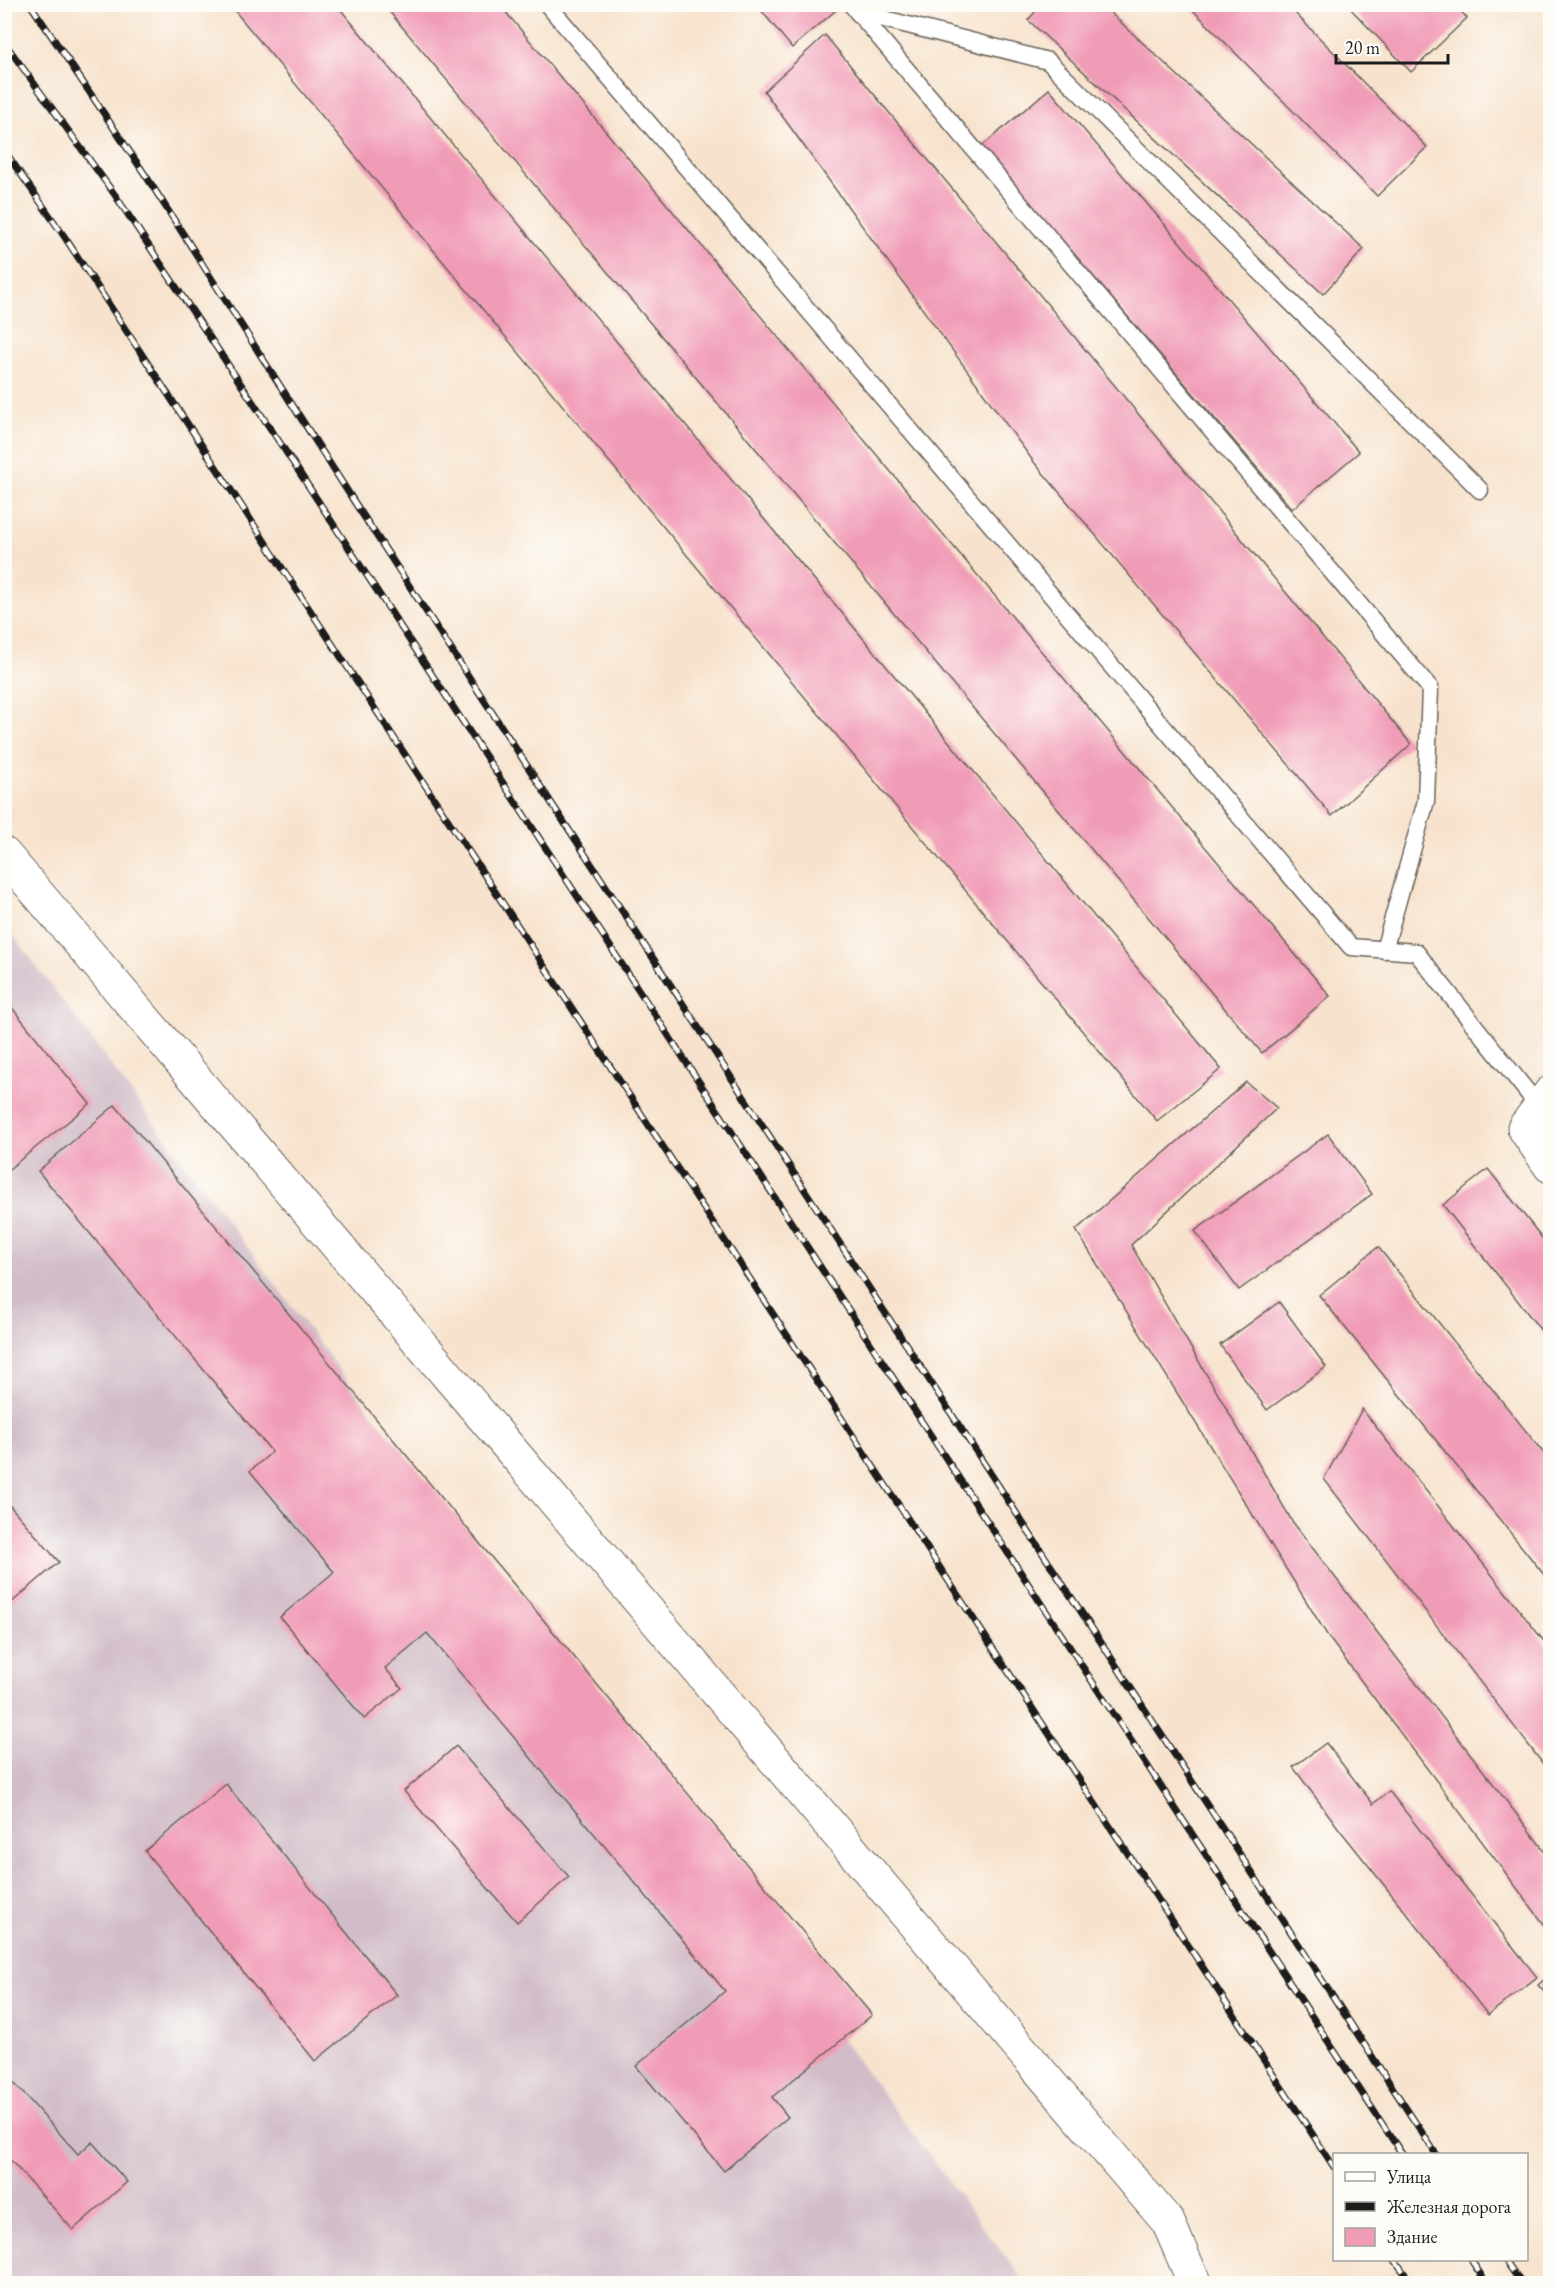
<svg xmlns="http://www.w3.org/2000/svg" width="1555" height="2288" font-family="'EB Garamond',serif">
<style>
.industrial{fill:#d1bdc9}
.building{fill:#f19cb7}
.lines{fill:none;stroke-linecap:round;stroke-linejoin:round}
.service-casing{stroke:#69625a;stroke-width:19}
.minor-casing{stroke:#69625a;stroke-width:35}
.service{stroke:#fff;stroke-width:16}
.minor{stroke:#fff;stroke-width:33}
.rail-casing{stroke:#1c1c1c;stroke-width:7}
.rail{stroke:#fdfcf7;stroke-width:4.5;stroke-dasharray:14;stroke-linecap:butt}
</style>
<rect width="100%" height="100%" fill="#fdfcf7"/>
<filter id="ink" filterUnits="userSpaceOnUse"><feTurbulence type="fractalNoise" baseFrequency=".0167" numOctaves="2"/><feDisplacementMap in="SourceGraphic" scale="12" xChannelSelector="R" yChannelSelector="G"/><feConvolveMatrix kernelMatrix="1 2 1 2 8 2 1 2 1" color-interpolation-filters="sRGB"/></filter>
<filter id="wash" filterUnits="userSpaceOnUse"><feTurbulence type="fractalNoise" baseFrequency=".008" numOctaves="4" result="noise"/><feDisplacementMap in="SourceGraphic" scale="24" xChannelSelector="R" yChannelSelector="G"/><feGaussianBlur stdDeviation="1.35" result="paint"/><feColorMatrix in="noise" values="0 0 0 0 0 0 0 0 0 0 0 0 0 0 0 0 0 1.4 0 .05"/><feComposite in="paint" operator="in"/></filter>
<g filter="url(#wash)">
<rect width="100%" height="100%" fill="#f7e3cd"/>
<path class="industrial" d="M4 923 987 2233 1026 2283H5Z"/>
<g id="blocks">
<path class="building" d="M229 4H336L1221 1069 1157 1121Z
M383 4H499L1330 996 1262 1053Z
M756 4H843L792 48Z
M1042 4H1101L1364 249 1323 294 1028 20Z
M1187 4H1286L1427 147 1377 196Z
M1346 4H1454L1467 18 1411 72Z
M825 35 1411 744 1332 816 1033 461 764 91Z
M1049 89 1359 452 1292 509 982 146Z
M4 998 90 1104 4 1173Z
M1246 1082 1277 1108 1131 1245 1292 1521 1550 1858V1932L1329 1638 1076 1230Z
M115 1105 872 2015 772 2097 788 2117 724 2171 636 2066 725 1991 427 1633 385 1668 402 1688 364 1719 280 1617 334 1572 250 1471 272 1452 38 1171Z
M1328 1134 1372 1194 1239 1290 1195 1231Z
M1488 1169 1550 1248V1342L1443 1205Z
M1378 1247 1550 1461V1582L1319 1295Z
M1279 1302 1326 1367 1267 1410 1220 1345Z
M1362 1409 1550 1649V1773L1324 1479Z
M4 1499 59 1562 4 1609V1563L7 1561 4 1559Z
M1326 1743 1373 1804 1389 1791 1537 1977 1488 2015 1340 1830 1293 1767Z
M456 1746 569 1877 517 1922 404 1791Z
M226 1784 397 1995 315 2061 145 1851Z
M1550 1974V1999L1538 1985Z
M4 2072 78 2154 92 2142 127 2182 73 2230 4 2153Z"/>
</g>
</g>
<g filter="url(#ink)">
<use href="#blocks" fill-opacity="0" stroke="#69625a" stroke-width="1.5"/>
<g class="lines">
<g class="service-casing">
<path id="service" d="M547 4 1351 947 1416 952 1540 1108
M851 4 1430 688 1426 801 1384 950
M857 12 1048 61 1480 490"/>
</g>
<g class="minor-casing">
<path id="minor" d="M4 854 1168 2222 1195 2284
M1550 1093 1524 1128 1550 1166"/>
</g>
<use href="#service" class="service"/>
<use href="#minor" class="minor"/>
<g class="rail-casing">
<path id="rail" d="M30 4 146 176 357 506 1436 2154
M4 42 115 195 284 449 1402 2154
M4 150 64 236 1334 2167
M1395 2260 1412 2284
M1471 2260 1487 2284
M1505 2260 1522 2284"/>
</g>
<use href="#rail" class="rail"/>
</g>
</g>
<rect width="1555" height="2288" fill="none" stroke="#fdfcf7" stroke-width="24"/>
<rect x="1333" y="2153" width="195" height="108" fill="#fdfcf7" stroke="#a3a29f" stroke-width="1.5"/>
<rect x="1345" y="2172" width="30" height="9" fill="#ffffff" stroke="#a3a29f" stroke-width="1.5"/>
<text x="1387" y="2183" font-size="18" fill="#1c1c1c">Улица</text>
<rect x="1345" y="2202" width="30" height="9" fill="#1c1c1c" stroke="#a3a29f" stroke-width="1.5"/>
<text x="1387" y="2213" font-size="18" fill="#1c1c1c">Железная дорога</text>
<rect x="1345" y="2228" width="30" height="18" fill="#f19cb7" stroke="#a3a29f" stroke-width="1.5"/>
<text x="1387" y="2243" font-size="18" fill="#1c1c1c">Здание</text>
<path d="M1336 54v9h112v-9" fill="none" stroke="#1c1c1c" stroke-width="3"/>
<text x="1345" y="54" font-size="18" fill="#1c1c1c" stroke="#fdfcf7" stroke-width="4.5" paint-order="stroke">20 m</text>
</svg>
